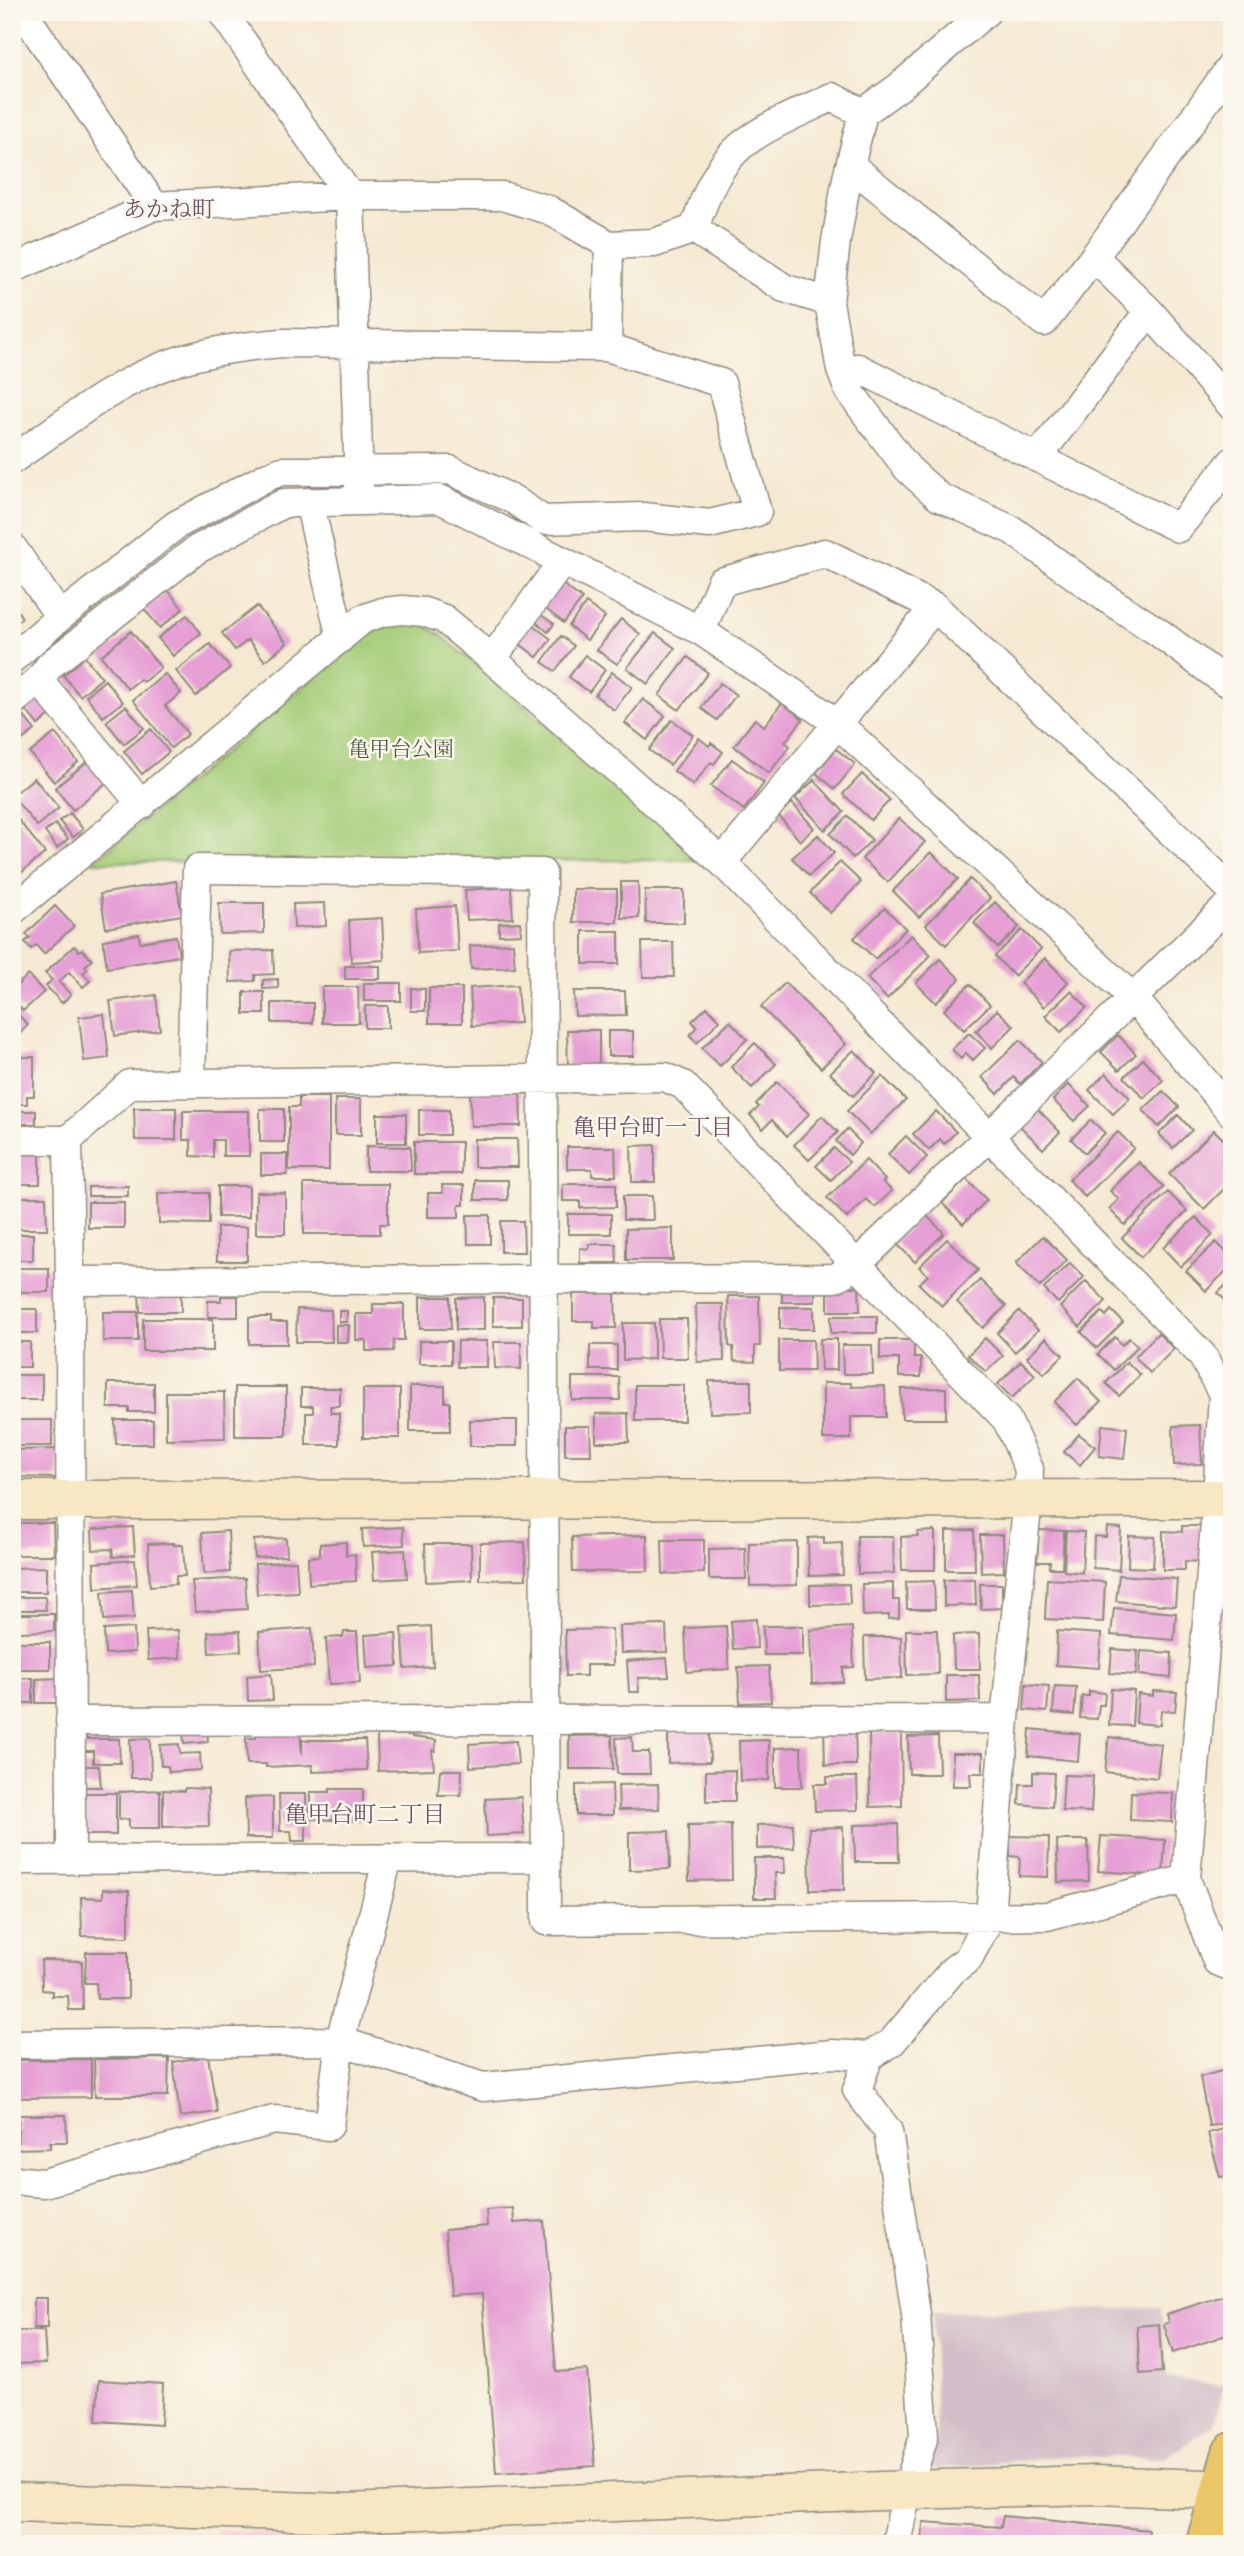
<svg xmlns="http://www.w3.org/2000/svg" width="1244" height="2556" font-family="'IM FELL Double Pica','Noto Serif JP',serif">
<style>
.built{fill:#f7cfd5}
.industrial{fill:#d2bdc8}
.green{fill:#a6ce79;stroke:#687c52;stroke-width:2}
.building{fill:#e6a0d5}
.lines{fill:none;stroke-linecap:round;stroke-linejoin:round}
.street-casing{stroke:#908a7e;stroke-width:31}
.secondary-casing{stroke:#908a7e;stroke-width:41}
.primary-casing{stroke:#908a7e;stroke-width:41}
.street{stroke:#fff;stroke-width:28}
.secondary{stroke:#f7e8c3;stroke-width:38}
.primary{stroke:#eac669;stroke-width:38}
.labels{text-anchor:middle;stroke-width:5;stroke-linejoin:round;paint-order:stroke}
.park-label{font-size:21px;fill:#505c42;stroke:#fbf7ec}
.neighbourhood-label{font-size:23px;fill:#6c5466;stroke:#fbf7ec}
</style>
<rect width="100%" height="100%" fill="#fbf7ec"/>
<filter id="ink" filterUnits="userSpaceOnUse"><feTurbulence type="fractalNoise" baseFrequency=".0143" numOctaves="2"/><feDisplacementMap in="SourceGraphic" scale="14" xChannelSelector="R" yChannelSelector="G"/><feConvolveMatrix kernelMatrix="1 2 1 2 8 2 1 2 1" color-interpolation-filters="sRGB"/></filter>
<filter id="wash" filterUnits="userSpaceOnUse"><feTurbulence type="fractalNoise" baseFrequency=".00686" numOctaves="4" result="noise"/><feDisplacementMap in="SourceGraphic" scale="28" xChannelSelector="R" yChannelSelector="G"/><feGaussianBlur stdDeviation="1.57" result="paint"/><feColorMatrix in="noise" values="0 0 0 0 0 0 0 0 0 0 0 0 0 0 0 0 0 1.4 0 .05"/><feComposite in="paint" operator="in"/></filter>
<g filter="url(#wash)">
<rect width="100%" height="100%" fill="#f5e9d2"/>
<path class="built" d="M216 2530 320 2533V2544H215Z"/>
<path class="industrial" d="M1161 2308 1167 2378 1224 2386 1213 2425 1165 2458 1062 2456 927 2470 936 2438 933 2312Z"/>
<path class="green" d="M402 623 422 624 441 635 696 854 695 860 93 862 360 640 381 628Z"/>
<g id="blocks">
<path class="building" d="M560 582 582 599 564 623 542 606Z
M168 590 183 609 160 628 144 609Z
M12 602 22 618 12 624Z
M586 603 605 617 587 640 569 626Z
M257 606 287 643 265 661 248 640 235 650 222 633Z
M537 612 554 624 548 632 532 619Z
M187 615 201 633 173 656 158 638Z
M621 619 640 634 617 664 597 650Z
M530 623 551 639 537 657 516 641Z
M131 631 161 668 143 682 140 679 128 689 101 656Z
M655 633 675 648 648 684 627 668Z
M561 636 574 646 555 671 542 662Z
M210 644 230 668 196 696 176 671Z
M585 655 605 670 589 692 569 677Z
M85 657 102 678 80 696 63 675Z
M688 657 708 673 679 710 659 695Z
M612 672 632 687 614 710 595 695Z
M165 674 181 693 165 706 188 734 171 748 133 700Z
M105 680 123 702 103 717 86 696Z
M720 683 736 695 717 720 701 708Z
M35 694 51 714 38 725 22 705Z
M643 699 665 716 647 740 625 723Z
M782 703 803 719 785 742 790 746 769 773 734 746 755 719 764 726Z
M126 706 144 728 124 744 106 722Z
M18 709 35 730 12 748V714Z
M672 720 693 735 670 765 649 750Z
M151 729 169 752 142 774 124 751Z
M55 733 78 762 54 782 30 753Z
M699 738 709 746 711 743 723 752 714 764 711 762 693 785 674 771Z
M836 749 855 764 835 789 816 773Z
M732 759 764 783 744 810 711 786Z
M88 761 106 783 73 810 55 788Z
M862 774 890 800 871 820 843 794Z
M34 778 59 808 37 826 12 796Z
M814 780 844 812 825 830 795 798Z
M792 803 814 828 800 841 778 815Z
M12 812 45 853 15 878 12 874Z
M70 813 83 829 73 837 59 821Z
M848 816 872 840 853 858 830 834Z
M899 818 925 842 888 882 862 859Z
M55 824 68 839 57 848 45 832Z
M818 835 834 853 809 876 792 858Z
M931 852 958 879 919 917 893 891Z
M840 862 861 882 830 913 810 893Z
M970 879 990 898 946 945 926 925Z
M176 881 182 915 106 928 100 894Z
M621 882H638L639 918H621Z
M511 887 513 918 467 920 465 890Z
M573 889H617V922H573Z
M645 890H684V923H646Z
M995 902 1019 927 998 948 974 923Z
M219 903H264V933L220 934Z
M325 903 326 926 294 928 293 904Z
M55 906 74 926 44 954 36 945 31 949 25 942 30 938 26 934Z
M455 906 458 951 418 953 416 909Z
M885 908 906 929 875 959 854 938Z
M382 918 384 960 351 962 349 920Z
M520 922 521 934 499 935V923Z
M1022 930 1041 949 1014 976 995 956Z
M583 931H619V964H583Z
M139 934 140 942 176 936 179 956 107 968 103 940Z
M911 935 931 955 887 999 867 978Z
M642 942H673L674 977H643Z
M513 943 515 967 471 969 470 946Z
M74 946 79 951 82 949 92 960 85 966 88 969 83 973 90 981 83 987 69 972 59 982 71 995 62 1003 46 986 52 980 45 973Z
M273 950 274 974 255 975V981L230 982 229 951Z
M1045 958 1068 982 1044 1007 1020 983Z
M940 959 960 979 936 1003 916 983Z
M345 966H380V979H345Z
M28 975 44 992 23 1011 12 999V990Z
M278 979V988L263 989V980Z
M364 983H401V1001H364Z
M785 983 846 1044 821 1068 761 1007Z
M970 984 990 1005 964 1030 944 1010Z
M517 985 520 1023 472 1026 470 988Z
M322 987H358L359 1023H322Z
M411 988 425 989V1011H411Z
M429 988H462V1023H429Z
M574 991H625L626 1015 575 1016Z
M1071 991 1087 1007 1061 1032 1045 1016Z
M244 992H264V1014H244Z
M156 995 160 1030 115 1036 110 1001Z
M272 1003H313V1023H272Z
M365 1006H388V1028H365Z
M707 1007 720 1020 697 1043 690 1035 697 1027 692 1021Z
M12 1008 28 1025 15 1038 12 1035Z
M997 1010 1014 1026 992 1048 976 1031Z
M104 1014 109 1058 84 1061 79 1017Z
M730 1021 747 1039 720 1066 702 1048Z
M567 1030H599V1066L568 1067Z
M608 1031H633V1056H608Z
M969 1033 985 1048 973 1060 966 1053 961 1059 952 1049Z
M1118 1035 1136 1054 1119 1070 1101 1052Z
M1020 1040 1042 1062 1020 1084 1014 1077 998 1094 982 1077Z
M755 1043 776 1064 752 1088 731 1067Z
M854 1050 876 1073 853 1096 830 1073Z
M12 1057H34V1096H27V1104H12Z
M1143 1059 1163 1080 1144 1098 1124 1077Z
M1106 1073 1130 1098 1113 1114 1089 1090Z
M882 1076 906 1100 870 1134 847 1111Z
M777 1082 809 1114 787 1136 772 1120 763 1129 750 1115 759 1107 756 1104Z
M1068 1084 1090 1106 1074 1121 1053 1100Z
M1163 1091 1179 1107 1159 1127 1143 1110Z
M470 1092H520L521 1126H471Z
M299 1097H329V1170H289V1107H299Z
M335 1099H361V1135H335Z
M1035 1106 1060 1132 1043 1149 1017 1123Z
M134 1108H176V1140H135Z
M260 1109H284V1142H260Z
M419 1110H449V1135H419Z
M20 1111H36V1124H20Z
M183 1111H249V1156H223V1140H213V1157L191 1156V1140H183Z
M936 1111 956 1132 944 1144 940 1139 929 1150 913 1134Z
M377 1114H406V1143H377Z
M1178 1115 1192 1130 1173 1148 1159 1134Z
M822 1116 838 1132 809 1160 794 1145Z
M1091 1120 1105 1133 1085 1153 1071 1139Z
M847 1129 861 1143 850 1155 836 1141Z
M1214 1130 1232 1148V1173L1224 1181 1228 1185 1204 1209 1169 1174Z
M1118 1132 1134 1148 1085 1197 1069 1180Z
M906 1136 927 1157 909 1175 888 1154Z
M474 1139H517L518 1167H474Z
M414 1142H461V1174H414Z
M655 1145V1182H632L631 1146Z
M366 1146 410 1147 411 1171H366Z
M567 1147H615L616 1176H592V1169H567Z
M834 1148 849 1162 831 1180 816 1166Z
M12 1152H40V1184H12Z
M261 1154H287V1175H261Z
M866 1160 885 1180 883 1182 892 1191 875 1207 866 1199 847 1218 827 1198Z
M1139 1162 1164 1187 1125 1225 1109 1209 1119 1199 1110 1191Z
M966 1179 987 1200 963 1224 942 1203Z
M475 1180H508V1200H475Z
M304 1184H388V1224H380V1234H304Z
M563 1184H616V1207L580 1208V1201H563Z
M442 1185H464V1205H459V1217H428V1193H443Z
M128 1186V1196H88V1187Z
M218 1186H249V1217H218Z
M256 1192 285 1193V1234H256Z
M1168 1192 1187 1211 1141 1257 1122 1238Z
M158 1193H209V1224L159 1223Z
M623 1196H652L653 1220H623Z
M12 1197H46L47 1229H12Z
M88 1202H124V1228H88Z
M924 1213 944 1233 915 1262 895 1242Z
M568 1214H611V1234H568Z
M467 1215H490V1244H468Z
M1196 1217 1213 1235 1181 1267 1163 1248Z
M501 1221H523L524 1252H501Z
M217 1227H247V1261H217Z
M673 1228V1260H626V1229Z
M12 1234H33V1260H12Z
M1043 1236 1067 1260 1040 1287 1016 1263Z
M947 1239 978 1270 942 1306 919 1284 928 1275 919 1267Z
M1216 1242 1232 1258V1265L1206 1291 1186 1271Z
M589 1244H616L617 1263H580V1248L589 1249Z
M1070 1263 1084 1277 1058 1303 1044 1289Z
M12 1268H49V1292H12Z
M1232 1279V1307L1218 1293Z
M980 1280 1006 1306 983 1328 957 1302Z
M1086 1281 1106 1301 1080 1327 1060 1307Z
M782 1285H815V1302H782Z
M828 1287H859L860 1311H828Z
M139 1292 181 1293V1312H140Z
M615 1293 616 1328H594V1321H573V1294Z
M221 1296H238V1317H208V1301H221Z
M728 1296H759L760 1346H755V1362L734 1361 733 1347 729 1346Z
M420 1297H450L451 1329H420Z
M484 1297V1330H456V1298Z
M493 1298H522V1326H493Z
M373 1304H404V1340H394L393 1351H366V1340H356V1314H373Z
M696 1304H723L724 1361 697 1362Z
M780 1307H814V1329H780Z
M12 1309H37V1333H12Z
M297 1309 331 1310 332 1342H296Z
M1111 1310 1123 1322 1097 1348 1081 1332 1102 1312 1106 1316Z
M339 1311H347V1322H339Z
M1019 1311 1038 1330 1015 1352 997 1333Z
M103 1312H138V1341H103Z
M831 1316H877V1333H831Z
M249 1317H271V1322H287V1344H249Z
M143 1319H213V1351H143Z
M659 1319H687L688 1358H660Z
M623 1323H654V1359L623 1360Z
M336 1325H349L348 1342H336Z
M1158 1333 1174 1349 1150 1373 1135 1357Z
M1115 1337 1122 1345 1129 1338 1138 1346 1114 1370 1098 1354Z
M985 1338 1003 1356 986 1372 968 1355Z
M1046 1338 1063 1355 1044 1374 1027 1357Z
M820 1339H837V1370H821Z
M779 1340H813L814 1371H779Z
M880 1340H914V1358H921V1377H899V1359H880Z
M419 1341H451V1364H419Z
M458 1341H487V1367H457Z
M12 1342H30V1367H12Z
M494 1342H521V1369L495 1368Z
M590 1345H617V1370H590Z
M842 1345H872L873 1374H843Z
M1021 1361 1035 1375 1012 1398 998 1384Z
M1127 1362 1140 1375 1119 1396 1106 1383Z
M12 1375H42V1400H12Z
M572 1377H619L620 1400H572Z
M1078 1378 1101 1402 1077 1425 1054 1402Z
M709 1381H751V1412L710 1413Z
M108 1383H154V1412H129V1408H108Z
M823 1383H851V1387L885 1386 886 1417H851V1439H823Z
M635 1385H684V1421H635Z
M410 1386H445V1402H450V1431H410Z
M235 1387H286V1436H235Z
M301 1388H340V1406H330L331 1413H339V1445H306V1413H313V1406H301Z
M946 1388V1419H902L901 1389Z
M363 1389H400V1438H363Z
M166 1392H224L225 1438 166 1439Z
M628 1413 629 1442H596V1414Z
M12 1420H52V1446H12Z
M115 1420H153V1444H116Z
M470 1420H517V1446H470Z
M1102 1425 1127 1428 1124 1459 1099 1456Z
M1200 1425 1202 1464 1174 1465 1173 1426Z
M565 1426H590L591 1455H565Z
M1079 1434 1095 1447 1080 1465 1064 1452Z
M58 1449V1478L12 1477V1450Z
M16 1523H53L54 1555H16Z
M1182 1526H1202V1562L1185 1561V1570H1163V1531L1182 1532Z
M133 1527 135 1555 113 1557 112 1549 93 1550 92 1529Z
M403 1527 404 1545 363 1547 362 1529Z
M1107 1527 1121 1528 1119 1570 1093 1568 1094 1536 1106 1537Z
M974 1530 975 1570H946V1531Z
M1039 1530 1064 1531 1062 1568H1049L1050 1562H1037Z
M228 1531 230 1572 204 1574 202 1533Z
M935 1531V1570H902L901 1537 918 1536 917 1532Z
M1066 1531 1084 1532 1082 1573 1064 1571Z
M647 1535 648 1571 573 1572 572 1537Z
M980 1535H1003L1004 1572 981 1573Z
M857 1536H893L894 1573 858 1574Z
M1129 1536 1155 1537 1153 1568 1128 1567Z
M824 1537V1544L842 1543 843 1575 809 1576 808 1538Z
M286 1538 287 1556 255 1558 254 1540Z
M662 1540H704V1573L663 1574Z
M346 1542V1555L355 1554 356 1581 309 1584 308 1557 320 1556V1544Z
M525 1542 526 1579 480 1580V1543Z
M797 1542V1585L750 1586 749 1543Z
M174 1543V1545H183L185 1576H176V1584L150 1586 148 1544Z
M425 1544H471L472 1580 426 1582Z
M745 1548 746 1579H709V1549Z
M405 1550 407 1578 374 1580 372 1552Z
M135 1560 137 1585 95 1588 94 1563Z
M296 1561 298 1592 257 1594 255 1564Z
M46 1567V1592H12V1568Z
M1119 1575 1177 1579 1175 1606 1116 1601Z
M245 1578 247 1609 195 1612 192 1581Z
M975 1579 976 1605 944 1606V1580Z
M1047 1579 1105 1582 1103 1622 1045 1619Z
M934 1581 935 1609H907L906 1582Z
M893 1583V1600H899V1618L889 1619V1615L863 1616 862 1584Z
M849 1584 850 1604 810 1605V1585Z
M980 1584H1002V1608L981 1609Z
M132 1590 134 1618 104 1620 102 1592Z
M19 1597H45L46 1610H19Z
M1114 1608 1176 1613 1174 1640 1111 1635Z
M1222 1610 1232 1611V1644L1219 1643Z
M19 1614H54V1631L19 1632Z
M756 1619 757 1648 733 1649 731 1621Z
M666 1625 667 1652 621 1653 620 1626Z
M431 1626 433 1667 405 1669 402 1628Z
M726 1626 729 1669 687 1672 685 1628Z
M763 1626H803V1655H764Z
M852 1627 854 1667 843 1668V1682L812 1684 810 1630Z
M134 1628 135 1652 105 1654 104 1630Z
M312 1628 314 1667 261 1670 259 1632Z
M612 1629 613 1665H586V1676H566L565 1630Z
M178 1630 180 1658 148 1660 146 1631Z
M906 1630H937L938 1674 907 1675Z
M240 1631 241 1651 209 1653 208 1632Z
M1057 1631 1101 1634 1099 1668 1056 1665Z
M344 1632H357L360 1683 329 1684 326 1638 343 1637Z
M396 1633 398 1666 367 1668 365 1635Z
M979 1634 980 1669H954L953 1635Z
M864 1637H901L902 1678 865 1679Z
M12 1642H50V1669H12Z
M1112 1649 1138 1651 1136 1675 1110 1673Z
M1141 1651 1172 1653 1171 1678 1139 1675Z
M667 1658 669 1677 638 1678 639 1692H629L627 1661Z
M769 1666 771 1702 740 1703 738 1667Z
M271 1674 273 1700 248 1701 247 1676Z
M946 1675H979L980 1701 946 1702Z
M12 1678H33V1703H12Z
M61 1678V1703H36V1679Z
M1026 1684 1049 1686 1047 1712 1024 1710Z
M1055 1686 1076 1687 1074 1715 1053 1713Z
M1111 1689 1134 1691 1132 1726 1109 1725Z
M1089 1691 1105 1693 1104 1705H1099L1097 1719 1080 1718 1082 1696H1089Z
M1153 1691 1177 1692 1175 1711 1161 1710 1160 1725 1136 1723 1138 1694 1153 1696Z
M207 1727 208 1742 184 1744 183 1729Z
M855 1727 856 1765H825L824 1728Z
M1030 1729 1080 1734 1078 1761 1028 1756Z
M300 1730 302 1755V1740H365L367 1770 312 1772V1765L266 1767V1764H247L246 1738H256V1735H268V1731Z
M668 1732H709L710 1762 668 1763Z
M869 1733H901L902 1806 870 1807Z
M377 1735H412V1737L436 1740 435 1751 432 1750 434 1769 378 1771Z
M612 1735 613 1769H569V1736Z
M938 1736 939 1774H909L908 1737Z
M632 1737 633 1752H649L650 1774H617L616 1738Z
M1109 1737 1161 1744 1157 1778 1105 1772Z
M82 1739H119L120 1763H93V1751H83Z
M130 1739H150L151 1778H131Z
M769 1740V1780L740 1781 739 1741Z
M516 1741 518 1764 470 1767 469 1744Z
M179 1744 180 1754 200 1753 201 1770 169 1772 168 1766H161L160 1745Z
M801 1747 802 1787H775V1748Z
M952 1753H983V1773H970L971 1786H953Z
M83 1766H99L101 1787H82Z
M440 1770H462L461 1795H438Z
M735 1770V1801H706V1771Z
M1033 1772 1054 1773 1052 1807 1019 1804 1020 1784H1033Z
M1064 1775 1093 1776 1091 1812 1062 1811Z
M827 1777H857L858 1810 815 1811 814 1784H827Z
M612 1784 613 1815H576V1785Z
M658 1784 659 1809 619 1810 618 1785Z
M185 1788 208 1789 209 1826 163 1827V1790L184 1791Z
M330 1789H363V1821L310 1819V1792H330Z
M160 1790V1828H129V1819L119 1820V1792Z
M1131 1792 1173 1793 1172 1822 1130 1820Z
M85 1793H116V1835H85Z
M279 1794H306V1841H292L291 1831H280Z
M273 1797V1838H246L245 1798Z
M521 1797 524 1834 487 1836 485 1799Z
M731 1824 732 1880 689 1881 688 1825Z
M793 1824 794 1848 757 1849V1825Z
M898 1824 899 1862H855L854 1825Z
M843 1827 844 1890H810L809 1828Z
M669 1831 670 1869 629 1870V1832Z
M1010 1836 1049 1837 1048 1877 1019 1876 1020 1857 1010 1856Z
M1101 1836 1165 1840 1163 1876 1098 1871Z
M1057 1840H1088L1089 1881 1058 1882Z
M754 1858H784L785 1873H775L776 1898H754Z
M103 1889 129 1891V1934L127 1937 82 1936 81 1897 103 1898Z
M86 1952H128V1999H97L96 1983H85Z
M41 1960 82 1961 83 2010H69L68 1996H52V1991L42 1990Z
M208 2056 217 2112 180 2117 173 2062Z
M169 2058 168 2096H95L94 2059Z
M91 2059V2097L16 2098V2060Z
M1225 2070 1227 2078 1232 2077V2122L1209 2126 1200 2077Z
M19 2115H66L67 2142H50V2148L17 2149Z
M1232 2127V2175L1220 2177 1208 2133Z
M513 2208 514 2223 544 2221 556 2372 587 2370 595 2466 496 2473 482 2294 450 2296 445 2230 487 2226 486 2210Z
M1232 2293V2333L1173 2353 1164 2325 1169 2322 1167 2314Z
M34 2298H47V2328H34Z
M1159 2324 1162 2372 1140 2374 1137 2326Z
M12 2331H44L46 2363 12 2364Z
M99 2380 163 2384 161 2425 96 2421Z
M1003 2516 1149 2530 1148 2544H922L923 2522 1001 2527Z"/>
</g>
</g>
<g filter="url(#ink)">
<use href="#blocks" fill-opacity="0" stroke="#908a7e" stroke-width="2"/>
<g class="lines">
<g class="street-casing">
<path id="street" d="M23 12 154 206
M222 12 350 196 359 487
M986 12 899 87 863 113 847 178 836 241 829 302 841 370 849 391 908 469 939 497 1012 530 1103 596 1158 632 1224 681 1232 684
M850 165 1044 322 1094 257 1232 65
M1094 257 1149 311 1232 406
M12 269 154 206 350 196H502L549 210 609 245 654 243 694 229
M829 302 784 288 694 229C705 196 719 159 750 139 774 122 805 110 832 97L863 113
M607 347 609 245
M841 370 858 368 1178 528 1232 462
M1037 458 1149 311
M12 460C63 425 113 383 172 363 207 351 245 346 282 343L607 347 721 383 757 512 710 524 643 517 543 520 514 500 450 470 282 471 268 476 176 525 60 617 12 659
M309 502 341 638
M12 547 60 617
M701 631 721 582 825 553 935 607 1232 890
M492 659 562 562
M39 680 142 805
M12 702 39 680 50 665 196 550 284 503 440 499 701 631 836 722 1133 998 1232 1113
M722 862 935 607
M12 911 363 619 383 612 403 610 424 612 444 619 492 659 722 862 1202 1355 1223 1394 1217 1499 1186 1879 1217 1961 1232 1967
M191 1082 197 869 542 873 546 1921 1047 1916 1186 1879
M12 1140H68
M70 1281 835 1278 855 1266 1232 902
M70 1721 1005 1719
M12 1860 545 1858
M12 2044 340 2041 483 2087 832 2054 869 2056 891 2043 953 1970 968 1959 990 1917 1005 1719 1028 1499 1029 1469 1007 1420 683 1085 665 1077 130 1084 68 1140 70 1281 71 1860
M869 2056 857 2090 888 2131 916 2314 924 2436 907 2490 896 2544
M12 2180 44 2183 274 2120 329 2126 340 2041 388 1858"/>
</g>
<g class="secondary-casing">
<path id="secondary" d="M12 1500 1232 1499
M12 2502 348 2513 907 2490 1096 2485 1232 2490"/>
</g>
<g class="primary-casing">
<path id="primary" d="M1205 2544 1232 2452"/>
</g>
<use href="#street" class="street"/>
<use href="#secondary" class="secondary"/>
<use href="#primary" class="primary"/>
</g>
</g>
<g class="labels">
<g class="park-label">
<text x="401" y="756">亀甲台公園</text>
</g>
<g class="neighbourhood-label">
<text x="169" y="217">あかね町</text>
<text x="653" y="1135">亀甲台町一丁目</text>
<text x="365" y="1822">亀甲台町二丁目</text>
</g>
</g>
<rect width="1244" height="2556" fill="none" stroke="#fbf7ec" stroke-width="42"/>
</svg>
